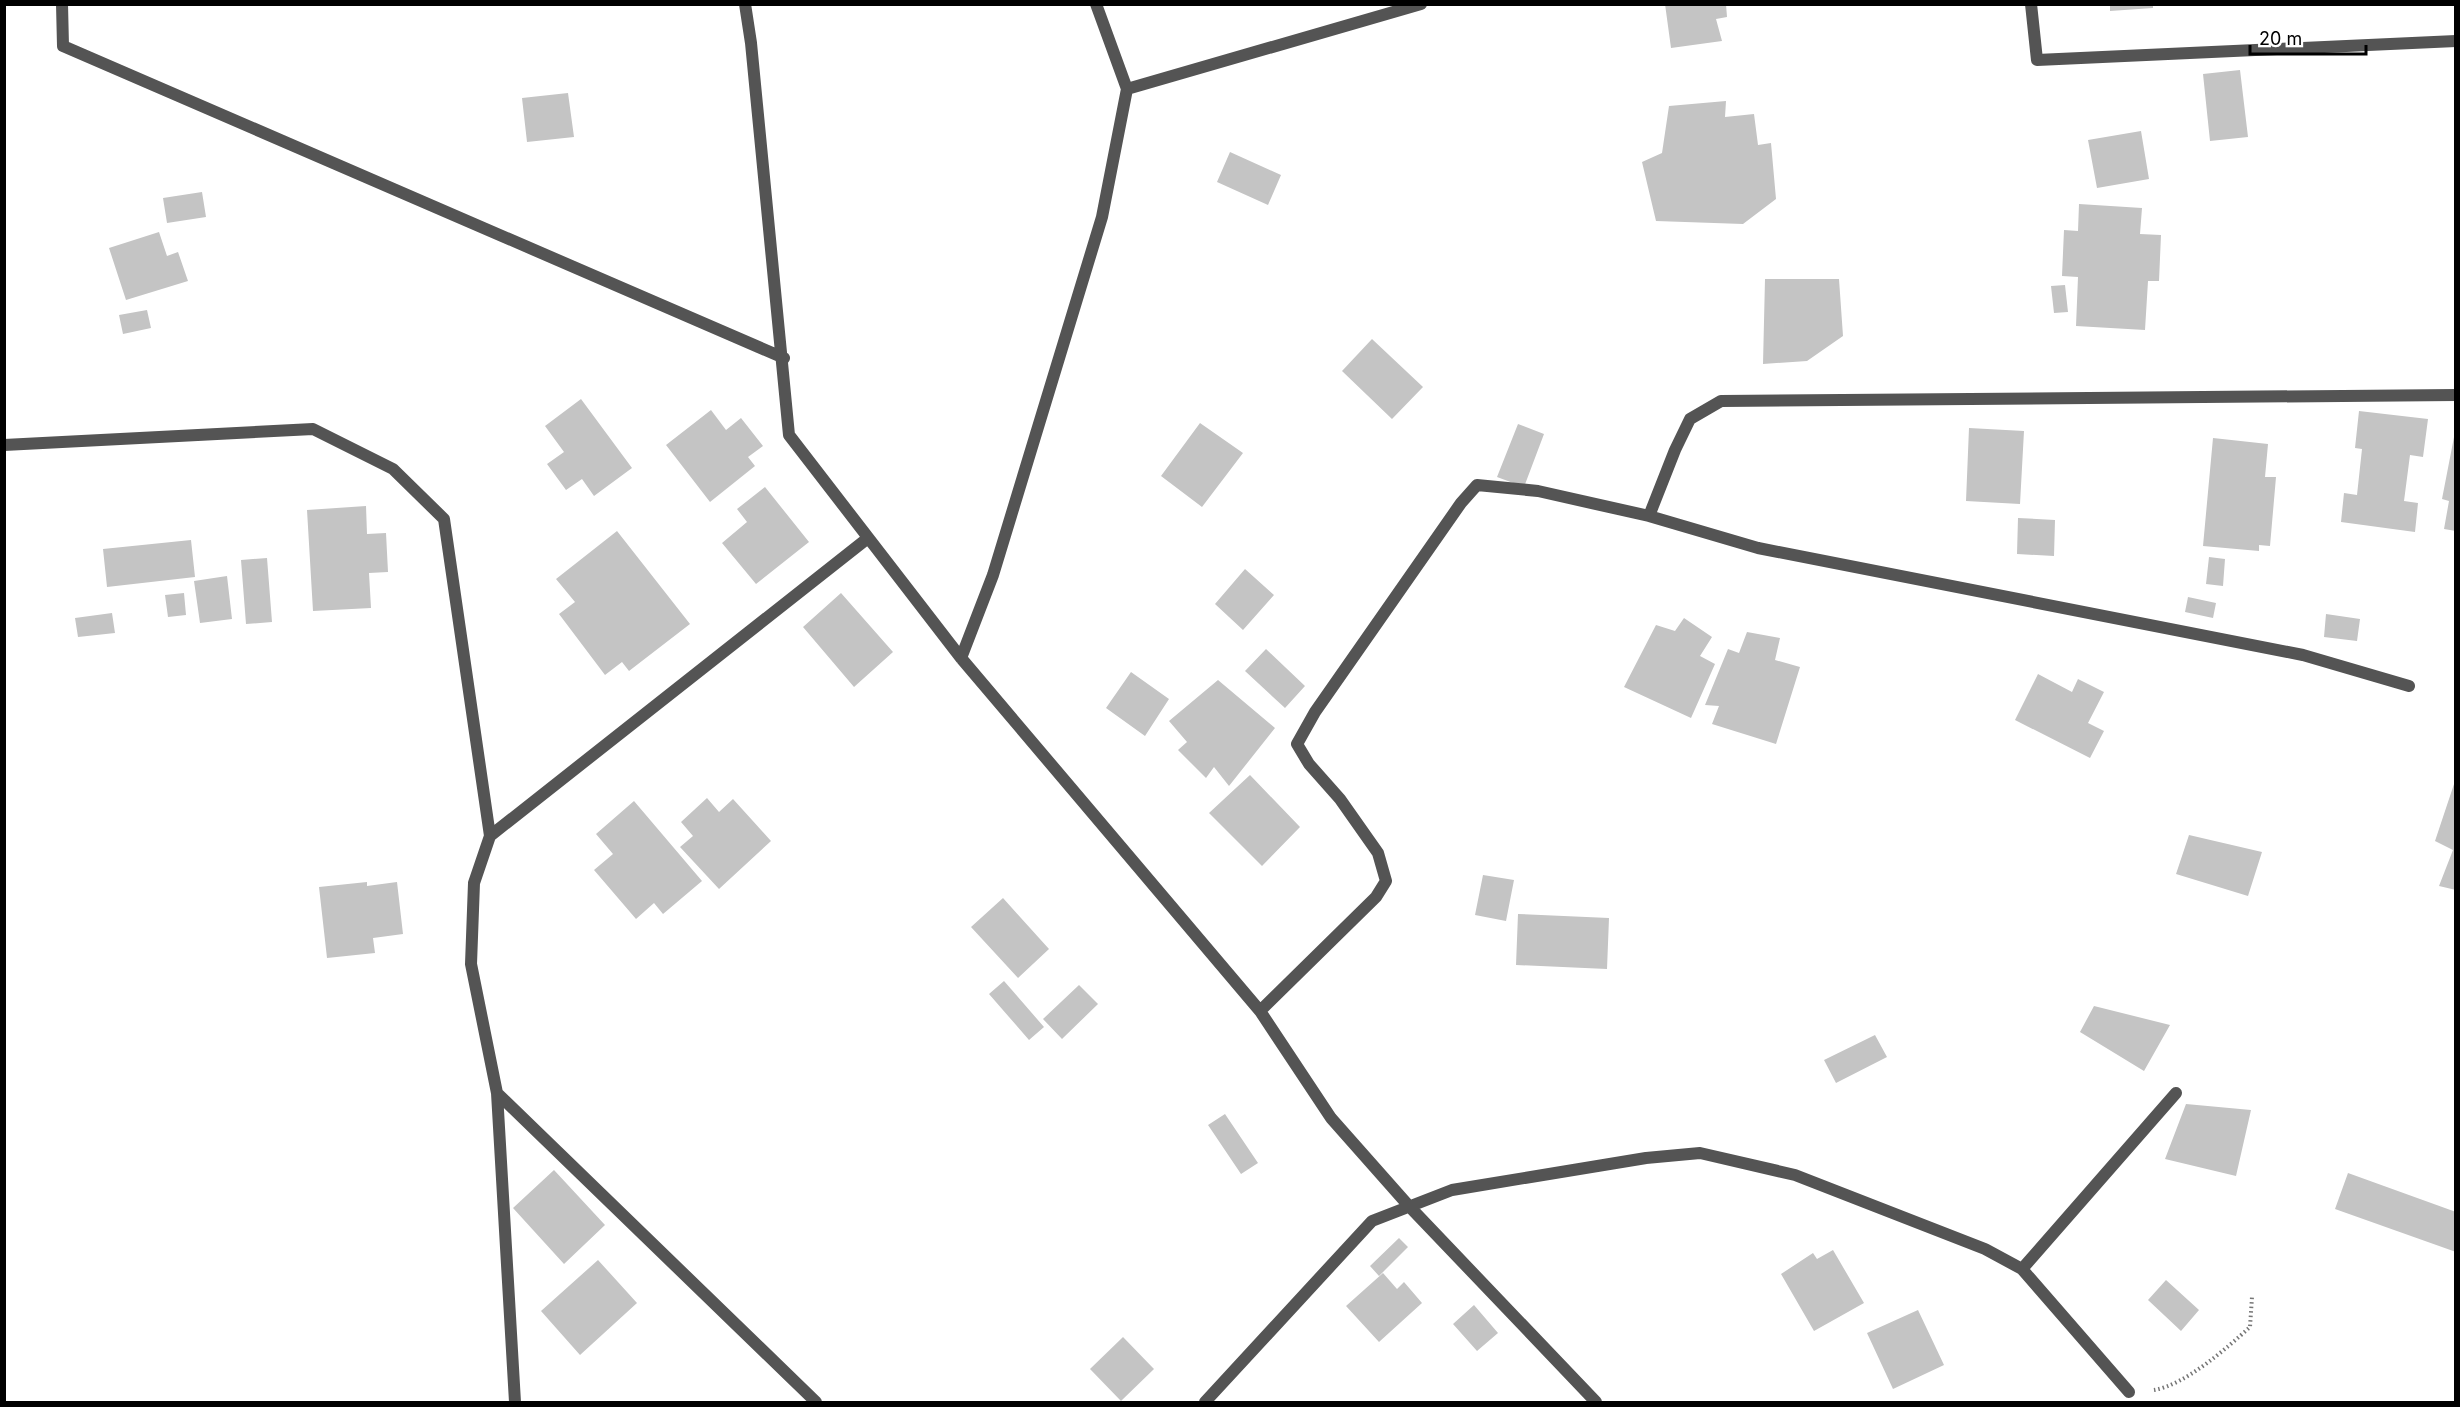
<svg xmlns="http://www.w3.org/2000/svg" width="2460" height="1407" font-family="Inter,sans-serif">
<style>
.building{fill:#c4c4c4}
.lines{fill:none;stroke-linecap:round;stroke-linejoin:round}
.path{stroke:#767676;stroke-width:4;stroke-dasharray:1.5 3;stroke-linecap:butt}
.minor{stroke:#545454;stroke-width:12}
</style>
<rect width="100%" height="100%" fill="#fff"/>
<path class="building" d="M1665 4H1726L1727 17 1716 19 1722 41 1671 48Z
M2110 4H2153V8L2110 11Z
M2240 70 2248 137 2210 141 2203 74Z
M568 93 574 137 527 142 522 98Z
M1726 101 1725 117 1754 114 1758 145 1771 143 1776 199 1743 224 1656 221 1642 162 1662 153 1669 106Z
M2141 131 2149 179 2097 188 2088 140Z
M1230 152 1281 175 1268 205 1217 182Z
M202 192 206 217 167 223 163 198Z
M2079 204 2142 208 2140 234 2161 235 2159 281H2148L2145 330 2076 326 2078 277 2062 276 2064 230 2078 231Z
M159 232 167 256 178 252 188 281 126 300 109 248Z
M1765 279H1839L1843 336 1807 361 1763 364Z
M2065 285 2068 312 2054 313 2051 286Z
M147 310 151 328 123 334 119 315Z
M1372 339 1423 387 1392 419 1342 371Z
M581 399 632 468 594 496 582 479 566 490 547 464 564 452 545 426Z
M711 410 726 430 741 418 763 446 748 457 755 466 710 502 666 445Z
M2359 411 2428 419 2423 457 2410 455 2404 501 2418 503 2415 532 2341 522 2344 493 2357 495 2362 449 2355 448Z
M1200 423 1243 453 1202 507 1161 476Z
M1518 424 1544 434 1524 487 1497 477Z
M1969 428 2024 431 2020 504 1966 501Z
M2454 437H2456V531L2444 529 2449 501 2442 499Z
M2213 438 2268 444 2265 477H2276L2270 546 2259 545V551L2203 546Z
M765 487 809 542 756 584 722 543 747 522 737 509Z
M366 506 367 534 386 533 388 572 369 573 371 608 313 611 307 510Z
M2018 518 2055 520 2054 556 2017 554Z
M617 531 690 624 629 671 622 662 605 675 559 614 575 602 556 579Z
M191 540 195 577 107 587 103 549Z
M2209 557 2225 559 2223 586 2206 584Z
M267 558 272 622 246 624 241 560Z
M1245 569 1274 595 1243 630 1215 604Z
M227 576 232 619 200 623 194 581Z
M184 593 186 615 168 617 165 595Z
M841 593 893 652 854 687 803 627Z
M2188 597 2216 603 2213 618 2185 612Z
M112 613 115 633 78 637 75 618Z
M2326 614 2360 619 2357 641 2324 637Z
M1684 618 1712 637 1700 656 1715 664 1691 718 1624 687 1656 625 1675 631Z
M1747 632 1780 638 1775 660 1800 667 1776 744 1712 724 1719 706 1705 705 1728 649 1739 653Z
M1266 649 1305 686 1285 708 1245 671Z
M1131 672 1169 699 1145 736 1106 708Z
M2038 674 2072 692 2078 679 2104 692 2088 723 2104 731 2090 758 2015 720Z
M1218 680 1275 728 1229 786 1214 767 1206 778 1178 750 1187 742 1169 721Z
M1250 775 1300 827 1262 866 1209 813Z
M2455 781H2456V890L2439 886 2453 850 2435 841Z
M707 798 719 812 733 799 771 841 719 889 680 847 693 836 681 822Z
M634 801 702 881 663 914 654 903 636 919 594 870 613 854 596 834Z
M2189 835 2262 852 2248 896 2176 874Z
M1483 875 1514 880 1506 921 1475 915Z
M367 882V886L397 882 403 934 373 938 375 953 327 958 319 887Z
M1003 898 1049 949 1018 978 971 927Z
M1518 914 1609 918 1607 969 1516 965Z
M1004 981 1044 1027 1029 1040 989 994Z
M1079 985 1098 1004 1062 1039 1043 1019Z
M2094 1006 2170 1025 2144 1071 2080 1032Z
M1875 1035 1887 1057 1836 1083 1824 1060Z
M2186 1104 2251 1110 2236 1176 2165 1159Z
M1225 1114 1258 1163 1241 1174 1208 1125Z
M554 1170 605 1225 564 1264 513 1208Z
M2348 1173 2456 1212V1252L2335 1209Z
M1399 1238 1408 1247 1379 1276 1370 1266Z
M1833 1250 1864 1303 1814 1331 1781 1274 1813 1253 1817 1259Z
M598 1260 637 1303 580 1355 541 1311Z
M1383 1273 1397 1289 1404 1282 1422 1303 1379 1342 1346 1306Z
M2166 1280 2199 1310 2181 1331 2148 1300Z
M1474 1305 1498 1333 1477 1351 1453 1324Z
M1918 1310 1944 1365 1893 1389 1867 1333Z
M1123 1337 1154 1369 1121 1401 1090 1369Z"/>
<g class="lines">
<path class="path" d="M2154 1390C2185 1385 2227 1348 2250 1327L2252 1297"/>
<path class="minor" d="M62 4 63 46 784 358
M745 4 751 43 789 435 961 658 1260 1011 1331 1118 1408 1205 1596 1402
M2031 4 2037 60 2456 41
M1127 89 1421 4
M4 445 313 429 393 469 444 519 490 836 474 883 471 964 497 1093 515 1402
M1649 516 1675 450 1690 419 1721 401 2456 395
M961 658 993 575 1102 217 1127 89 1096 4
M490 836 868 538
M1260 1011 1376 897 1386 881 1378 853 1340 799 1309 764 1297 744 1315 712 1461 503 1477 485 1538 491 1649 516 1758 548 2303 655 2409 686
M497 1093 816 1402
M2022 1269 2176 1093
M1205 1402 1372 1221 1452 1190 1646 1158 1700 1153 1795 1175 1985 1249 2022 1269 2129 1392"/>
</g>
<rect width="2460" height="1407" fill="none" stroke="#000000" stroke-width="12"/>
<path d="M2250 45v9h116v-9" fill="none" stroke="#000000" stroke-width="3"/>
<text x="2259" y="45" font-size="18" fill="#000000" stroke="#ffffff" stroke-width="4.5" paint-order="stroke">20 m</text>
</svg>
